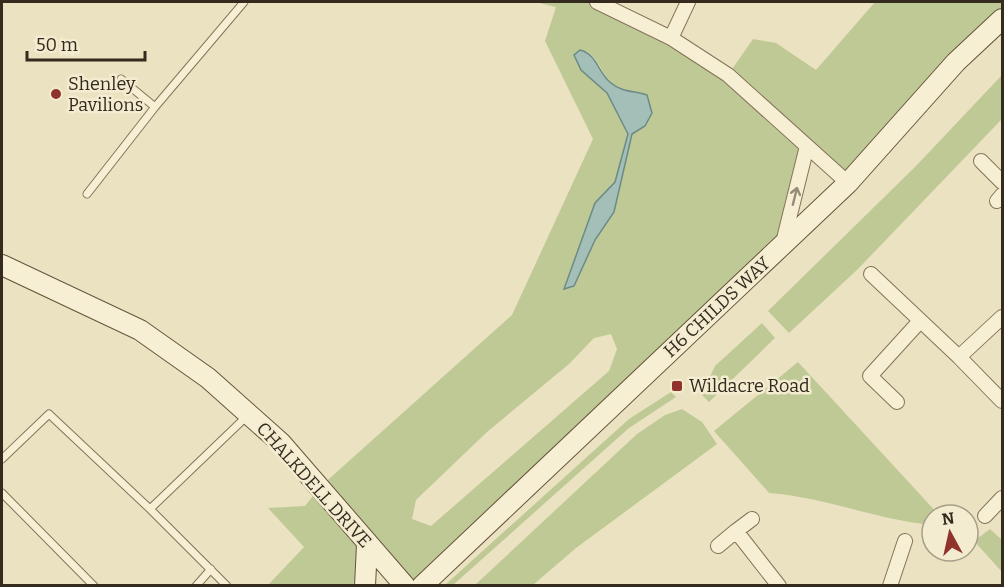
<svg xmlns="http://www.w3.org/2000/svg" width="1004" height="587" font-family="Bitter,serif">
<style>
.green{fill:#bfc996;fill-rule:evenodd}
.water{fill:#a4beb8;stroke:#6b8b85;stroke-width:1.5}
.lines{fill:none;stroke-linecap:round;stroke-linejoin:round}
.lane-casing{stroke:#84735a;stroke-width:9}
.street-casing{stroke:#84735a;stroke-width:16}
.secondary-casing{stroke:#66543d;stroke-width:22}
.lane{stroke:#f7efd4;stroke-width:7}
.street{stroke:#f7efd4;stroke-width:14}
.secondary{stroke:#f7efd4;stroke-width:20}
.oneway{stroke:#968c78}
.poi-dot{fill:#90332d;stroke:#f3ecd0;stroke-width:2}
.labels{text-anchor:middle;stroke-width:5;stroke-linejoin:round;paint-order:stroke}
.poi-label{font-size:18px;fill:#342a1d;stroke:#f3ecd0;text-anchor:start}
.street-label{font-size:18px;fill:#342a1d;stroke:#f3ecd0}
</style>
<rect width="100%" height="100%" fill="#ebe2c1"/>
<path class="green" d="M535 2H597L728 75 753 39 776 43 816 70 875 2H1002V19L848 183 807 147 783 245 422 585H405L367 546 353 585 267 586 304 547 268 508 305 506 320 487 512 315 593 139 545 41 556 7ZM586 51C599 58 602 76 614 85 623 92 637 91 647 95L652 113 645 126 632 134 614 212 595 240 574 285 564 288 595 203 615 182 628 134 607 93 581 70ZM611 334 617 349 609 371 431 526 412 519 416 500 487 432 569 364 594 338Z
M1002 75V119L858 269 789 333 768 311 916 166Z
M762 323 775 338 709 402 698 391 707 383 715 366Z
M798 362 939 515H932V525C877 520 825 497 769 493L714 431Z
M671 392 676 397 629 428 453 585H445L629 419Z
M682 409 702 422 717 444 576 548 533 585H475L637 434 665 415Z
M990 529 1002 540V572L974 541Z"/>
<path class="water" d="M580 50C597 54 598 73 611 83 621 92 635 91 647 95L652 113 645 126 632 134 614 212 595 240 574 286 564 289 595 203 615 182 628 134 607 93 581 70 574 55Z"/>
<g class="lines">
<g class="lane-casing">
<path id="lane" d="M121 79 155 107 244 2
M87 194 155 107
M2 459 49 414 150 509 247 416
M2 493 94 586
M150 509 227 586
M196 586 211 569"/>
</g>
<g class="street-casing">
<path id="street" d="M597 2 671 38 728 75 848 183
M671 38 688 2
M981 161 1002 182
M997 201 1002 195
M783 243 807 146
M871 274 959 357
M1002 317 959 357 1002 401
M897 402 870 376 920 321
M985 516 1002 498
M752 519 736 531 779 586
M718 546 736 531
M890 586 905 541"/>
</g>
<g class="secondary-casing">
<path id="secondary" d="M2 265 140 330 208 378 281 443 405 586
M365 586 367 545
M422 586 848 183 956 62 1002 19"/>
</g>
<use href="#lane" class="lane"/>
<use href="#street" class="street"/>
<use href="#secondary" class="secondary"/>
</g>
<defs><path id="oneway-shaft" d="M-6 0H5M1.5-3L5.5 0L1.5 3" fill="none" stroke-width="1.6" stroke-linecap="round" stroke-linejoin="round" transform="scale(1.5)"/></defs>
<use class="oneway" href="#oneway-shaft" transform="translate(795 196) rotate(-76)"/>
<g class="poi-dot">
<circle cx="56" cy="94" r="6"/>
<rect x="671" y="380" width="12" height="12" rx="3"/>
</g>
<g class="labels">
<g class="poi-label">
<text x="68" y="90">Shenley<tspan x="68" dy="21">Pavilions</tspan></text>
<text x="689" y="392">Wildacre Road</text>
</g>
<g class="street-label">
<text transform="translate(717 307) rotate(-43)" y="6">H6 CHILDS WAY</text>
<text transform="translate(314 485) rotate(48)" y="6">CHALKDELL DRIVE</text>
</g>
</g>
<rect width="1004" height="587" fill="none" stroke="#342a1d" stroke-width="6"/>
<g transform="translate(950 533) rotate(352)"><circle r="28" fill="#f3ecd0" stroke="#a79e88" stroke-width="1.5"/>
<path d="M0-4.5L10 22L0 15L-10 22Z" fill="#90332d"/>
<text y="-9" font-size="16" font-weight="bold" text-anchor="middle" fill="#342a1d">N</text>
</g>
<path d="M27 51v9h118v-9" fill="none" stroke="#342a1d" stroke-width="3"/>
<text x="36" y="51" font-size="18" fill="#342a1d" stroke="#f3ecd0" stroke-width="4.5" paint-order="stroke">50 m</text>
</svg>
